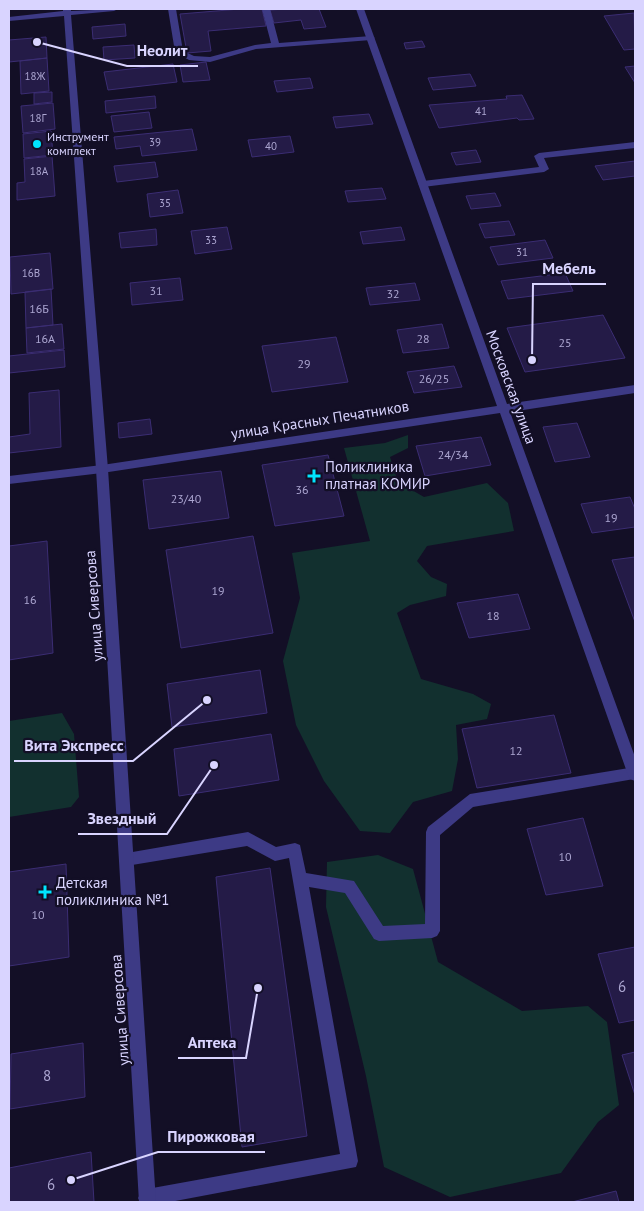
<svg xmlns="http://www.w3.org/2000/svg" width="644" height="1211" font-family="'PT Sans',sans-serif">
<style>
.green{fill:#12302f}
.building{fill:#241b47;stroke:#3b2d73}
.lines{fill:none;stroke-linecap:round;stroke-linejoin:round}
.service{fill:#3d3a85;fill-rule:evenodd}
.minor{fill:#3d3a85;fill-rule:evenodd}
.tertiary{fill:#3d3a85;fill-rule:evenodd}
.poi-dot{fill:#00e5ff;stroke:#130f26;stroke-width:2}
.labels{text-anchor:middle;stroke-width:4.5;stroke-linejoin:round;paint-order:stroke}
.far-number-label{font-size:11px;fill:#aca6d1}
.far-poi-label{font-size:12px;fill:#d9d4ff;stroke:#130f26;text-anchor:start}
.number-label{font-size:12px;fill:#aca6d1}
.street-label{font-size:15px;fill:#d9d4ff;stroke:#130f26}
.poi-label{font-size:15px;fill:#d9d4ff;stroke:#130f26;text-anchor:start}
.near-number-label{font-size:15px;fill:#aca6d1}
.leader{fill:none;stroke:#d9d4ff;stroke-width:2}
.callout-dot{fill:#d9d4ff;stroke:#130f26;stroke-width:2}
.callout-label{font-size:16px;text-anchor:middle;font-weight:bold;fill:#d9d4ff;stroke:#130f26;stroke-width:4.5;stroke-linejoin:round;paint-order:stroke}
</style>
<rect width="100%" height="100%" fill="#130f26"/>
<path class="green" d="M408 435V448L390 457 398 482 424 497 487 483 508 503 514 531 427 546 417 561 431 577 447 584 446 596 410 605 397 613 421 679 473 694 491 704 487 719 456 725 458 759 452 791 413 802 390 833 360 831 324 781 296 725 283 661 300 598 292 553 370 541 344 448 385 443Z
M62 713 74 734 79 797 71 807 9 817V721Z
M378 855 413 869 438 962 522 1011 588 1006 607 1022 619 1105 598 1122 561 1173 450 1197 384 1167 366 1076 326 907 327 862Z"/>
<path class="building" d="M240 9H262L266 26 208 31 211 51 187 53 180 14Z
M286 9H319L326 27 304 29 301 20 274 23 270 10Z
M634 13 635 49 624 50 604 16Z
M125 24 126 36 93 39 92 27Z
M46 37 47 58 9 62V40Z
M422 41 425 47 406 49 404 43Z
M134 45 135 58 104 60 103 47Z
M47 58 49 91 21 94 20 61Z
M206 62 210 80 183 82 180 65Z
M173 64 177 82 108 90 104 72Z
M635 66V83L625 67Z
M470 74 476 86 433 90 428 78Z
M310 78 313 88 277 92 274 81Z
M52 92V102L34 104V93Z
M522 95 534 119 519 120 517 118 439 128 429 105 507 99 506 96Z
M155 96 156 108 106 113 105 101Z
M53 103 55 129 23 133 21 106Z
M149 112 152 128 114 132 111 116Z
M369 114 373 124 336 128 333 117Z
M192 129 197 150 142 156 140 146 116 149 114 137Z
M51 131 53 155 24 158 23 134Z
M290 136 294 152 252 157 248 140Z
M476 150 481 162 456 165 451 153Z
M52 156 55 196 17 200V183L25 182 24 159Z
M635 161V176L603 180 595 166Z
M155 162 158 177 117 182 114 166Z
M382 188 386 199 348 202 345 191Z
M178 190 183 213 150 217 147 194Z
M495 193 501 206 471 209 466 196Z
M509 221 515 235 485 238 479 224Z
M227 227 232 249 195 254 191 231Z
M401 227 405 240 363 244 360 232Z
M156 229 157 245 121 248 119 233Z
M545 240 553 258 498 265 490 247Z
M50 253 53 289 11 294 10 257Z
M565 273 573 291 508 299 501 281Z
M180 278 183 300 132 305 130 283Z
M415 283 420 300 370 305 366 288Z
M51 289 53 325 26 328 25 292Z
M603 315 625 358 525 372 507 328Z
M62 324 64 349 27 353 26 328Z
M442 324 449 348 403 353 397 330Z
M336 337 348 382 272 392 262 346Z
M64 350 65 367 9 373V356Z
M454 366 462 387 414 393 407 372Z
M59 390 61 447 9 453V437L30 434 29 393Z
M150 419 152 434 119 438 118 423Z
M577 423 590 457 555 462 543 427Z
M481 437 491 465 425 476 416 446Z
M328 455 344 516 275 526 262 465Z
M221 471 229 518 149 529 143 480Z
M630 497 635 509V527L592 533 581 504Z
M253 536 273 633 181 648 166 550Z
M47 541 53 653 9 660V546Z
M635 557V622L612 560Z
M518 594 530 629 469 638 457 603Z
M260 670 267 713 172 727 167 684Z
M554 715 571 773 477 788 462 729Z
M271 734 279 780 179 796 174 749Z
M583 818 603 886 546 895 527 829Z
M66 864 69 957 9 966V872Z
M270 868 307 1136 242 1147 216 877Z
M635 947V1020L619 1023 598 954Z
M83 1043 85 1097 10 1109 11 1054Z
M635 1052V1095L622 1055Z
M91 1152 94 1202H9V1168Z
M616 1191 619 1202H572Z"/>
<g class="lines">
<path class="service" d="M168 9H176L183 51 194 56 210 57 255 45 271 43 262 9H270L279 43 371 36 375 38 371 40 256 49 210 62 189 60 175 52Z
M635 142V148L544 158 549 169 544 172 423 187 418 184 423 181 539 167 534 156 539 153Z
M635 767 634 779 473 807 440 835V931L437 936 432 938 379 941 374 939 345 893 309 887 358 1161 356 1167 170 1202H140L138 1198 141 1192 147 1189 340 1154 289 858 275 861 247 846 126 866 121 864 119 859 121 854 248 832 276 847 295 843 300 845 306 873 354 881 383 926 425 924 426 832 428 827 470 794Z"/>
<path class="minor" d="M356 9H364L507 404 635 385V393L510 412 635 757V781L630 779 628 775 500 413 102 473 9 484V476L102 465 497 406Z"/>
<path class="tertiary" d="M63 9H71V11L118 9 114 11 71 15 108 469 156 1202H139L96 469 64 16 9 21V17L63 11Z"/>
</g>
<g class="poi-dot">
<circle cx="37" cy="144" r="5"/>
<path d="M311.5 468.5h5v5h5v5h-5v5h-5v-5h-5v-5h5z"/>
<path d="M42.5 884.5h5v5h5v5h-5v5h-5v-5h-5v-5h5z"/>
</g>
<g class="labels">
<g class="far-number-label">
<text x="35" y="80">18Ж</text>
<text x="481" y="115">41</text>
<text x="38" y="122">18Г</text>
<text x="155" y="146">39</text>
<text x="271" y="150">40</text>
<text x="39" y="175">18А</text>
<text x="165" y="207">35</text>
<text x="211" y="244">33</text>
<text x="522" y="256">31</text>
<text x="31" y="277">16В</text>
</g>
<g class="far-poi-label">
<text x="47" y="141">Инструмент<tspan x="47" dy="14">комплект</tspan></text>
</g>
<g class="number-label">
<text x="156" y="295">31</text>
<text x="393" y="298">32</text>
<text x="39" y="313">16Б</text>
<text x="45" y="343">16А</text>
<text x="423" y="343">28</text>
<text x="565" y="347">25</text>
<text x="304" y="368">29</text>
<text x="434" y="383">26/25</text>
<text x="453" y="459">24/34</text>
<text x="302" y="494">36</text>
<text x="186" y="503">23/40</text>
<text x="611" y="522">19</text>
<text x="218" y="595">19</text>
<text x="30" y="604">16</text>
<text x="493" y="620">18</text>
<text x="516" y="755">12</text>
<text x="565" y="861">10</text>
<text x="38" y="919">10</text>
</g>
<g class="street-label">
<text transform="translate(511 387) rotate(70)" y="5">Московская улица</text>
<text transform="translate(320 420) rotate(-9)" y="5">улица Красных Печатников</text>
<text transform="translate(94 606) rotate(-94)" y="5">улица Сиверсова</text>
<text transform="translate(120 1010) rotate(-94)" y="5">улица Сиверсова</text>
</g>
<g class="poi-label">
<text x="325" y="472">Поликлиника<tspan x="325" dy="17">платная КОМИР</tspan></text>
<text x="56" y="888">Детская<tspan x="56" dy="17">поликлиника №1</tspan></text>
</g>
<g class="near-number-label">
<text x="622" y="992">6</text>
<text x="47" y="1081">8</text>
<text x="51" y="1190">6</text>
</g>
</g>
<path class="leader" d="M37 42L127 66H198M532 360L533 284H606M207 700L133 761H14M214 765L167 834H78M258 988L246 1058H178M71 1180L158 1152H265"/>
<g class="callout-dot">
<circle cx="37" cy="42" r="5"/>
<circle cx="532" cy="360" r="5"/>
<circle cx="207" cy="700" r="5"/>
<circle cx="214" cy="765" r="5"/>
<circle cx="258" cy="988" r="5"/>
<circle cx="71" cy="1180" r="5"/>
</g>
<g class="callout-label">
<text x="162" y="56">Неолит</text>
<text x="569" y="274">Мебель</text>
<text x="74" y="751">Вита Экспресс</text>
<text x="122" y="824">Звездный</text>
<text x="212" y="1048">Аптека</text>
<text x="211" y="1142">Пирожковая</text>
</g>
<rect width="644" height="1211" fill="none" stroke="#d9d4ff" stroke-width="20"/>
</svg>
